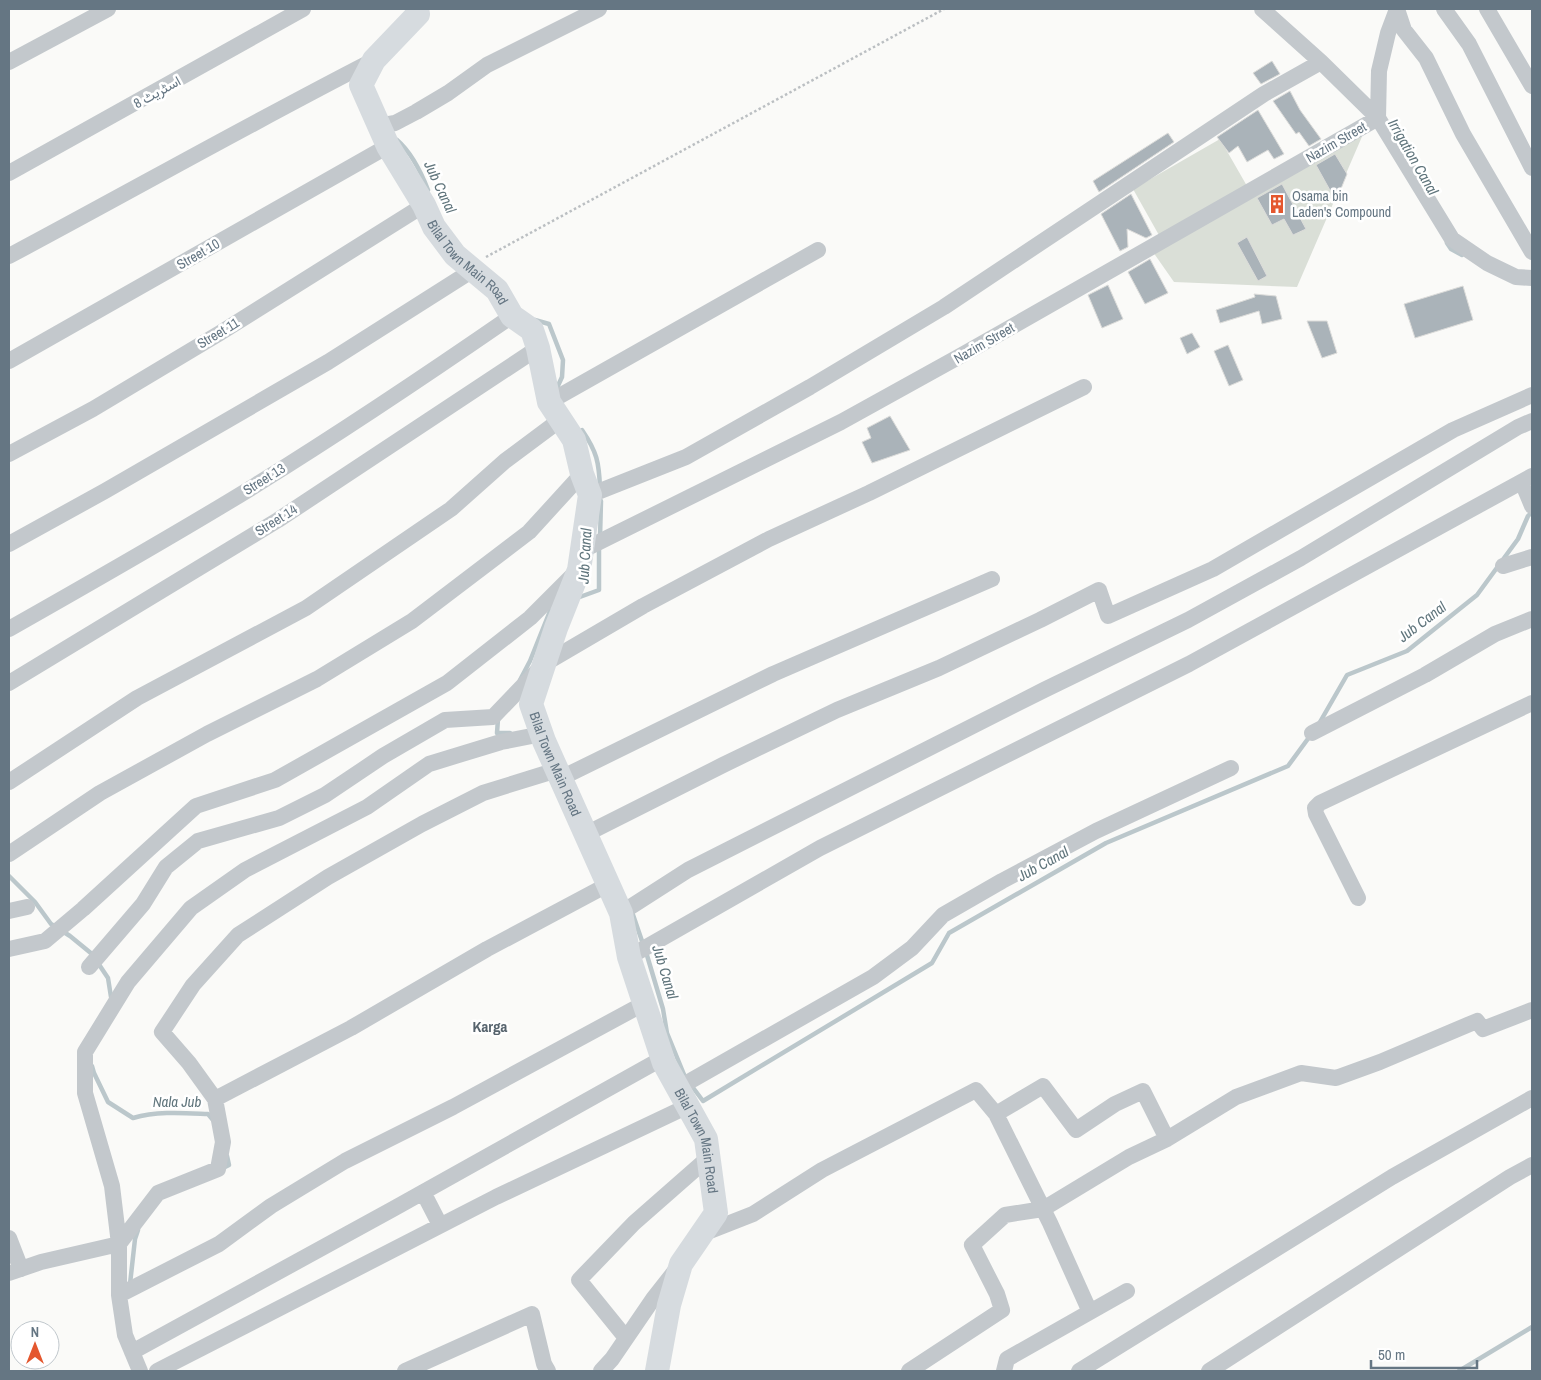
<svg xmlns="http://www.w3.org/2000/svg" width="1541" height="1380" font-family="'Archivo Narrow',Vazirmatn,sans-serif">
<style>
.green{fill:#dadfd7}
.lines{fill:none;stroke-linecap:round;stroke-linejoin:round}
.stream{stroke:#bbc7cb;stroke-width:4.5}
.building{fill:#aab3b9;stroke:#dcdcda}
.path{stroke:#bbbfc2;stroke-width:2.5;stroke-dasharray:2.5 2.5;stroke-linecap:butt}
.street{stroke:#c3c8cc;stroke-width:16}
.secondary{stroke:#d6dbdf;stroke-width:24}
.labels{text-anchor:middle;stroke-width:5;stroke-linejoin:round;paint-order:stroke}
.street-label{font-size:14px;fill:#657683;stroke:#fff}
.poi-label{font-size:14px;fill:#657683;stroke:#fff;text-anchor:start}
.water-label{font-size:15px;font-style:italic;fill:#60757c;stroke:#fff}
.neighbourhood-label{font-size:15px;font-weight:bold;fill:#57646e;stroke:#fff}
</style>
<rect width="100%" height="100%" fill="#fafaf8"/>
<path class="green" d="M1364 132 1297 287 1174 282 1153 252Z
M1220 139 1247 186 1160 237 1133 189Z"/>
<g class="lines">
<path class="stream" d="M397 140C412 153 421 172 428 190
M1447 243 1451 249 1462 255
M535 320 549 324 563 360 562 377 556 390
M582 430C597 452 599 462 600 488
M600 538 601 501
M577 598 599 590V546
M520 680 530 661 550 611 554 609
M498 719 497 733H510
M1320 722 1347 675 1407 651 1477 595 1518 539 1528 516 1532 512
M9 876 35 902 51 924 70 936 92 954 108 978 111 997
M631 909 643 944
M646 952 663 1009 667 1033 685 1077 703 1101 932 963 949 933 1106 843 1288 766 1310 736
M92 1066 94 1073 108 1102 133 1118C158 1111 183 1113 208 1114L213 1120
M221 1169 229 1165 227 1156
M130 1284 135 1239 138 1230
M1459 1371 1532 1327"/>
</g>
<path class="building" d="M1272 61 1280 74 1261 84 1253 73Z
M1290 91 1300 110 1321 139 1309 146 1299 132 1296 134 1273 101Z
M1258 110 1284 154 1274 159 1268 150 1247 162 1238 146 1229 153 1217 137Z
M1168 133 1174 142 1099 192 1093 181Z
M1335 154 1347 174 1336 201 1316 165Z
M1282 184 1306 229 1293 235 1284 219 1272 225 1257 198Z
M1131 194 1152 235 1146 238 1127 229 1128 247 1120 251 1101 214Z
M1247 237 1267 276 1258 281 1237 243Z
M1150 259 1168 293 1145 304 1128 272Z
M1108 285 1123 319 1102 328 1088 295Z
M1463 286 1473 320 1415 338 1404 304Z
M1254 294 1276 296 1282 319 1262 324 1259 311 1220 323 1216 310 1255 297Z
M1307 321H1327L1337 353 1322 358Z
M1192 333 1200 347 1187 354 1180 338Z
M1228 345 1243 380 1229 386 1214 351Z
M890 416 910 450 872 463 862 442 871 438 867 428Z"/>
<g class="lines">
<path class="path" d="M486 257 944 9"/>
<path class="street" d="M1262 9 1321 62 1378 118 1452 239 1487 263 1516 277 1532 278
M1397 9 1404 30 1426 58 1463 134 1532 252
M1444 9 1469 44 1532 168
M1487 9 1532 86
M9 62 108 9
M378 126 395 123 416 112 448 93 487 65 599 9
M9 173 303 9
M9 256C131 191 251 123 374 60
M9 361 388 146
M549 402 818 250
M9 454 93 409 220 333 424 205
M1522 482 1532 506
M590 495 686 457 810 387 944 307 1264 94 1321 62
M9 544 105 491 328 362 473 270
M581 551 841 422 962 355 1378 118 1379 71 1388 33 1397 9
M1503 566 1532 557
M9 629C92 582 175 535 256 485 343 431 428 374 512 316
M9 683 278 520 538 348
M1312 733 1425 675 1495 634 1532 619
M561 778 773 674 992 579
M9 782 137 698 306 608 451 509 505 461 560 420
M586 834 723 765 837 710 939 668 1040 620 1099 590 1108 616 1213 569 1453 430 1532 395
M9 854 100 793 207 734 317 679 412 621 529 532 582 474
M1358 898 1316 814 1315 808 1320 803 1532 703
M9 911 27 907
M621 913 688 870 1044 690 1188 620 1301 558 1518 427 1532 421
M9 949 45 941 83 909 196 806 275 780 447 683 530 618 574 574
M629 957 820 848 1189 664 1532 476
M89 967 143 904 166 867 198 841 279 818 325 795 383 756 445 720 493 717 544 664 643 606 769 539 869 493 1084 387
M678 1088 873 977 912 948 943 915 1002 881 1096 831 1231 768
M215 1099 189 1063 162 1032 193 985 238 935 328 877 422 824 483 793 557 770
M996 1114 1050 1223 1090 1312
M423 1192 440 1225
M702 1234 753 1214 822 1170 976 1090 996 1114 1043 1086 1076 1130 1115 1104 1143 1091 1167 1139 1236 1097 1301 1073 1336 1078 1380 1062 1477 1021 1483 1029 1532 1010
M9 1238 21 1269
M9 1273 41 1262 119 1244 112 1186 85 1093V1052L128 982 191 908 245 870 367 807 429 764 501 742 542 734
M119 1295 219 1244 271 1206 345 1161 453 1107 645 1003
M626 1338 579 1280 634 1223 708 1158
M132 1352 393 1209 663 1058
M140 1371 125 1335 119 1295V1244L158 1193 218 1169 223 1142 215 1099 351 1028 487 949 609 884
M157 1371 496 1197 688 1106
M405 1371 532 1314 544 1364 548 1371
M601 1371 612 1359 653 1299 675 1271
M909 1371 1002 1310 997 1294 972 1245 1005 1215 1043 1209 1129 1157 1167 1139
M1004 1371 1007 1359 1127 1291
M1079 1371 1392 1177 1532 1098
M1209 1371 1510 1177 1532 1165"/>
<path class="secondary" id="s1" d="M417 9 418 14 374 60 361 85 388 146 424 205 434 227 455 255 497 290 512 316 532 330 538 348 549 402 574 440 582 474 590 495 579 570 556 628 531 704 544 741 621 913 629 957 664 1063 706 1139 716 1213 681 1264 669 1305 657 1371"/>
</g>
<defs>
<g id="building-bare" transform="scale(1.5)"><path d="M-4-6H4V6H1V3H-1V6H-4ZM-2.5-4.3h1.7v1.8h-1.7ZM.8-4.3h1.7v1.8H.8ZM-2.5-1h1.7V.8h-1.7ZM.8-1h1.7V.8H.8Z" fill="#e4572e" stroke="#fff" stroke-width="2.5" paint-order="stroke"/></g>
</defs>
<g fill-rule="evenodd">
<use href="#building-bare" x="1277" y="204"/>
</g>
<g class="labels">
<g class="street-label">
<text transform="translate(157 92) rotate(-29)" y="5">اسٹریٹ 8</text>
<text transform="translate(1336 142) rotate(-30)" y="5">Nazim Street</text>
<text transform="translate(198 254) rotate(-30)" y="5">Street 10</text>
<text dy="5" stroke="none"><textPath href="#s1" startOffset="306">Bilal Town Main Road</textPath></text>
<text transform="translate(218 333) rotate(-31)" y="5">Street 11</text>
<text transform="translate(984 343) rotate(-30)" y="5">Nazim Street</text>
<text transform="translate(264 479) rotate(-32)" y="5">Street 13</text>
<text transform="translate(276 520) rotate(-32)" y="5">Street 14</text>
<text dy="5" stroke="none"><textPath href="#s1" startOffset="861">Bilal Town Main Road</textPath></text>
<text dy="5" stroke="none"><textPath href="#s1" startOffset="1266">Bilal Town Main Road</textPath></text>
</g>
<g class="poi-label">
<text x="1292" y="201">Osama bin<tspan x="1292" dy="16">Laden's Compound</tspan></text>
</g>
<g class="water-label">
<text transform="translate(1413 157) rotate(60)" y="5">Irrigation Canal</text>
<text transform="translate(440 187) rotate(65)" y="5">Jub Canal</text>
<text transform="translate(585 556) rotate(-87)" y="5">Jub Canal</text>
<text transform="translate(1422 622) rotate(-37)" y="5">Jub Canal</text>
<text transform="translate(1043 864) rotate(-29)" y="5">Jub Canal</text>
<text transform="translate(665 972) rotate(73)" y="5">Jub Canal</text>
<text x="177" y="1107">Nala Jub</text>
</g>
<g class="neighbourhood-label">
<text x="490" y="1032">Karga</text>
</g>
</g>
<rect width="1541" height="1380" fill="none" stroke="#657683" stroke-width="20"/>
<g transform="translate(35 1345)"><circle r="24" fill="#ffffff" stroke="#c1c8cd"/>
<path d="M0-4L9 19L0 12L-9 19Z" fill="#e4572e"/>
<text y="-8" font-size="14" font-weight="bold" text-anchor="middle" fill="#657683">N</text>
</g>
<path d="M1371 1360v8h106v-8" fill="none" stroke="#657683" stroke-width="2.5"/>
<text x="1378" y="1360" font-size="15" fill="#657683" stroke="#ffffff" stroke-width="4" paint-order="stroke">50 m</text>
</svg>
